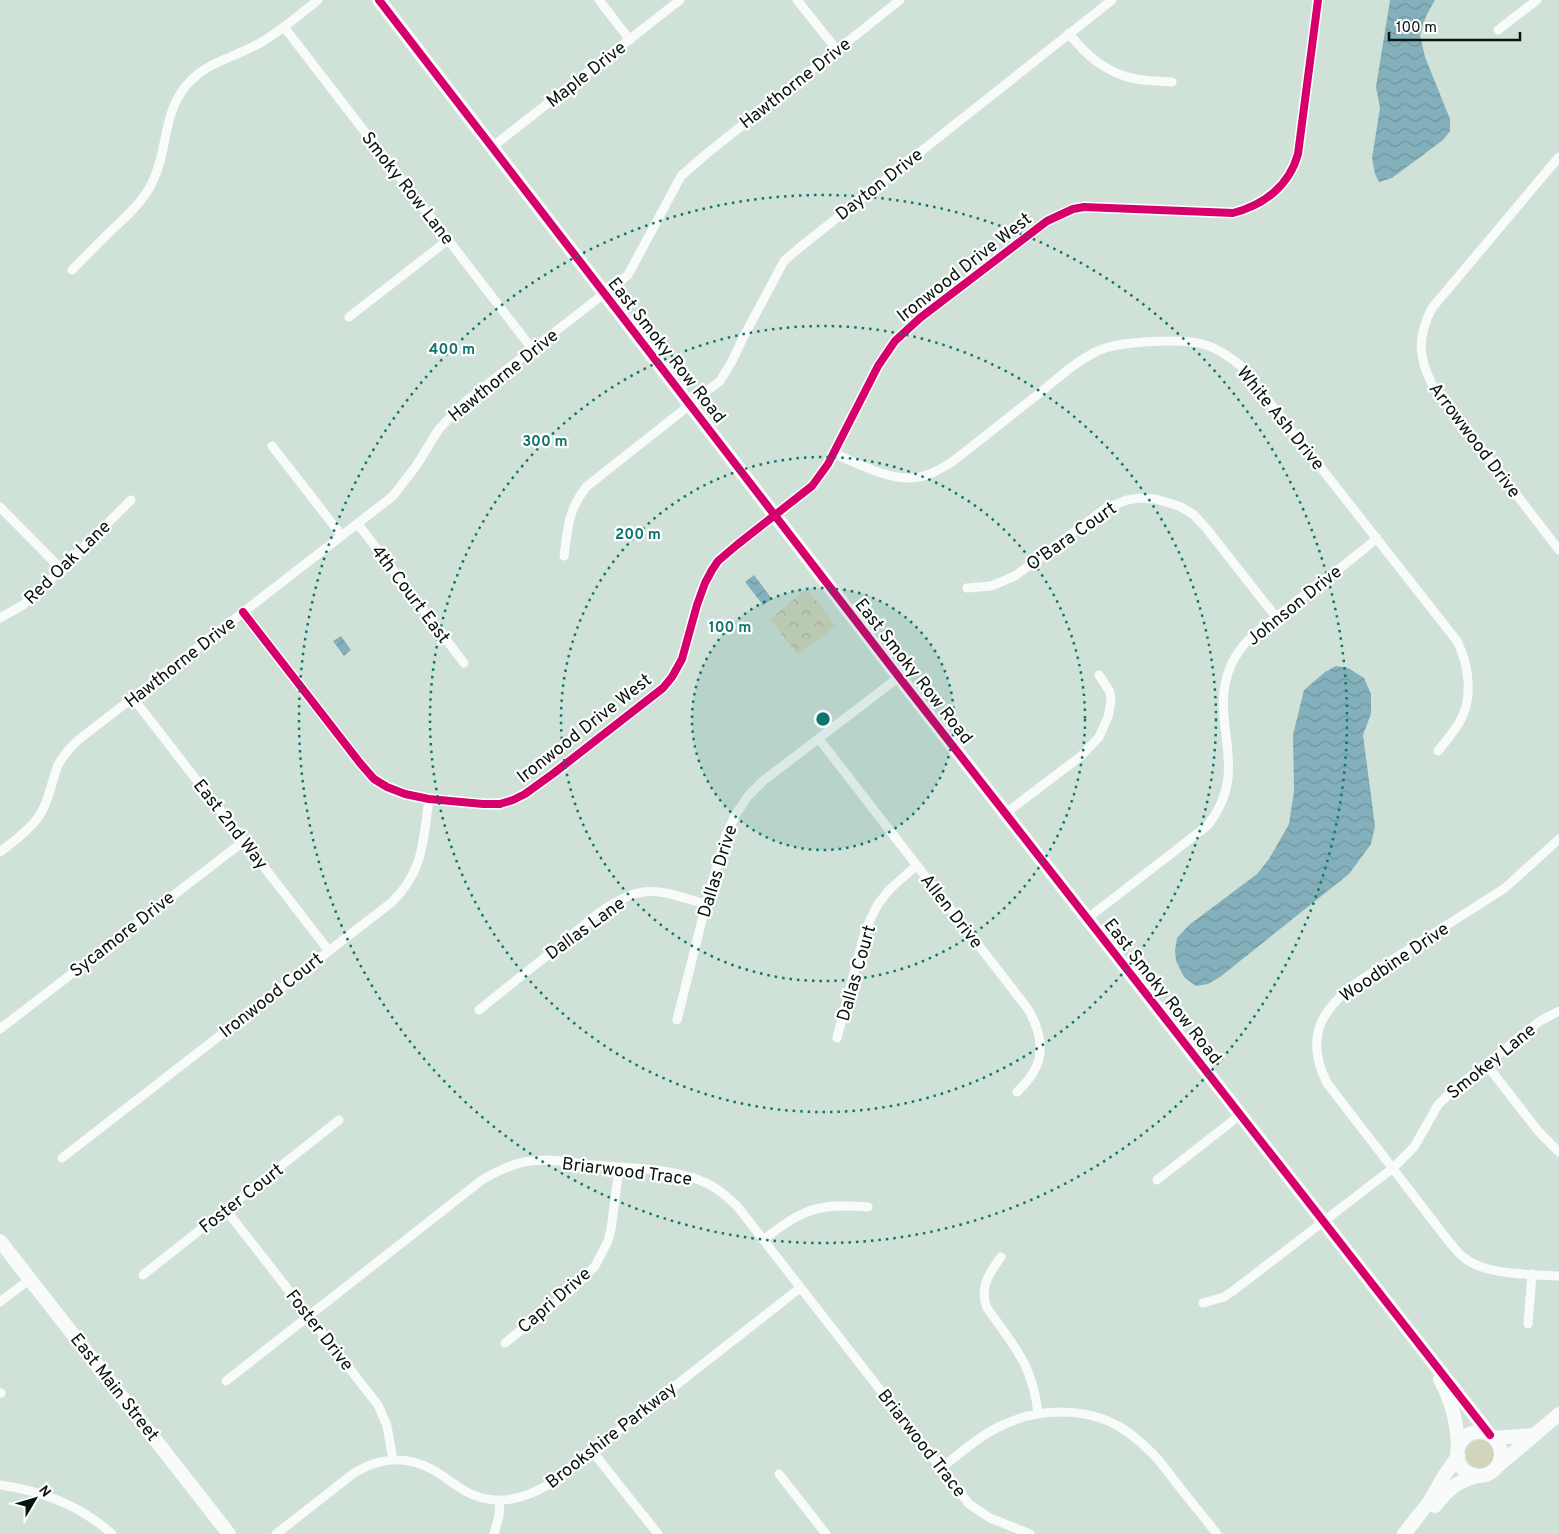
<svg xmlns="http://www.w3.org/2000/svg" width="1559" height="1534" font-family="Overpass,sans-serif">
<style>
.green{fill:#d2d5bb}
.park{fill:url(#park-crowns)}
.water{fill:url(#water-waves)}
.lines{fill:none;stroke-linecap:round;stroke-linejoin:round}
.street{stroke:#f8fbf9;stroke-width:9}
.secondary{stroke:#f8fbf9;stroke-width:14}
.cycleway-casing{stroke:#fff;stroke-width:11}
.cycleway{stroke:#d6006c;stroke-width:8}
.ring{fill:none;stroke:#0f766e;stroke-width:2.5;stroke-dasharray:2.5 5}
.labels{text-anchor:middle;stroke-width:4.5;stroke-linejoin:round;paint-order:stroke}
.street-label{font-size:18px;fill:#08140e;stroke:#fff}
.centre{fill:#0f766e;stroke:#fff;stroke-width:2.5}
.ring-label{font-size:15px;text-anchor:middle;font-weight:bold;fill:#0f766e;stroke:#fff;stroke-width:4.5;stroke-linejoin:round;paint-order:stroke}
</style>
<defs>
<pattern id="park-crowns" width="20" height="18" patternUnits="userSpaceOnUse" patternTransform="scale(1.25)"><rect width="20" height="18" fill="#d2d5bb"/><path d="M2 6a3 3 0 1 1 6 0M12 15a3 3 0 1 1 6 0" fill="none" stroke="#b3b6a0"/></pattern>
<pattern id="water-waves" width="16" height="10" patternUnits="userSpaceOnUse" patternTransform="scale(1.25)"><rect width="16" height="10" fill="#84b0bb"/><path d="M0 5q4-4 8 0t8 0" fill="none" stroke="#7096a0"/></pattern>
</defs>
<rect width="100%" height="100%" fill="#d0e2d8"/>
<path class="green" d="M1466 1454a14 14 0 1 1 28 0a14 14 0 1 1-28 0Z"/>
<path class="park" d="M807 589 836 626 798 655 770 619Z"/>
<path class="water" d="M1390 0H1435L1426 16 1420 35 1425 57 1450 119V131L1443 140 1392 178 1379 182 1375 174 1372 158 1380 108 1376 87Z
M754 575 772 599 763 605 745 582Z
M341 636 351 650 344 656 333 641Z
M1336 666 1348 668 1364 678 1371 694V714L1363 735 1375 826 1371 844 1349 874 1220 977 1208 984 1196 986 1184 977 1176 961 1175 950 1177 938 1189 925 1257 874 1269 859 1289 824 1294 791 1293 735 1304 690 1325 672Z"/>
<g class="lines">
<path class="street" d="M599 0 630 40
M797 0 837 50
M284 27 533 350
M1498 30 1537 0
M1069 33C1085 55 1108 74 1136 79 1148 81 1160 81 1172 82
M492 147 680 0
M1559 157 1432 308C1417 337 1418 358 1433 386L1559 550
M72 270C86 256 100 241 115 227 129 214 143 201 152 183 168 152 162 116 185 87 206 61 232 59 260 43 281 31 299 15 318 0
M349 317 448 240
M272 446 342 536
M833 453C857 463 886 479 912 478 927 477 939 470 952 462 982 439 1011 415 1041 392 1059 377 1079 359 1100 350 1121 341 1184 338 1206 345 1219 349 1230 357 1241 366L1457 641C1469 665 1474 699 1459 723 1453 733 1445 742 1438 751
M0 507 61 569
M358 524 464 663
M564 556C568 527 568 511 586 487L720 381 732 361 744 336 784 261 804 244 1112 0
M967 588 991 586 1015 576 1106 508 1127 500 1140 498 1155 499 1179 506 1193 514 1206 528 1276 617
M243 612 360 763 374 779 387 787 405 794 429 799 483 804H500L513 800 525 794 554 773 663 688 672 677 682 659 697 605 705 583 712 570 718 561 738 544 812 486 828 464 878 366 895 341 920 318 1047 221 1073 209 1084 207 1233 213C1264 205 1289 186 1298 154L1318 0
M0 618 23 605 38 592 131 500
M133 698 329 951
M819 739 1028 1009C1039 1028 1046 1052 1033 1073 1029 1080 1023 1086 1017 1092
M1006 813 1081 756 1099 737 1108 717 1111 702 1110 692 1099 675
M1559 839 1505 888 1359 981C1321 1009 1304 1037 1327 1083L1450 1243C1454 1247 1458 1253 1463 1257 1486 1276 1530 1274 1559 1276
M0 852C13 842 27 832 37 819 49 803 51 782 58 765 63 755 70 748 77 741L393 496 416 466 439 429 466 401 628 275 681 176 705 155 900 0
M1088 918 1207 826C1254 768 1206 722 1231 665 1243 638 1270 622 1293 604 1321 582 1350 562 1377 538
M479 1010C505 989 531 968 557 948 581 928 612 897 643 892 664 889 685 899 706 904
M677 1020 706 904 726 835 736 814 748 796 763 781 899 677
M0 1029 244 841
M837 1038 864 935 871 918 878 904 890 889 917 865
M1486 1064 1539 1132 1559 1152
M62 1158 392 902C424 871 423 840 429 799
M1157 1180 1240 1115
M226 1210 378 1405 387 1426 393 1460
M763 1240C803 1209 817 1203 868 1207
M1001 1257C989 1274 979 1287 987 1308 1014 1346 1033 1365 1038 1414
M143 1275 339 1120
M0 1302 30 1279
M1203 1303 1224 1297 1233 1291 1393 1168 1414 1147 1438 1105 1451 1092 1540 1021 1559 1011
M1528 1324 1532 1274
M505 1343 570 1291 595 1266 608 1241 611 1229 619 1168
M226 1381 482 1180C497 1171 513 1163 531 1161 551 1158 573 1163 593 1165 625 1168 670 1168 699 1180 714 1185 726 1195 737 1206L969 1504 990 1518 1030 1534
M0 1393H1
M592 1451 658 1534
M941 1468C961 1453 980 1435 1003 1425 1038 1408 1086 1407 1120 1427 1132 1434 1143 1444 1153 1454 1161 1462 1167 1471 1174 1480 1188 1498 1203 1516 1217 1534
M779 1474 826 1534
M0 1485C42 1491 80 1505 112 1534
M276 1534 354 1473C380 1457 408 1455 435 1471 447 1478 458 1488 471 1494 500 1507 530 1497 554 1481L800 1288
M494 1534 499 1516 500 1500"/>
<path class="secondary" d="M379 0 899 677 1490 1435
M0 1241 229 1534
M1440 1379C1451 1400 1458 1425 1458 1449
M1457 1454a22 22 0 1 1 44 0a22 22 0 1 1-44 0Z
M1494 1438 1534 1435
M1499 1465 1559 1414
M1435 1506C1449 1488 1456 1482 1477 1476
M1404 1534 1430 1501 1444 1476 1458 1456"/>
<g class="cycleway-casing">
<path id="cycleway" d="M379 0 899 677 1490 1435
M243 612 360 763 374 779 387 787 405 794 429 799 483 804H500L513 800 525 794 554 773 663 688 672 677 682 659 697 605 705 583 712 570 718 561 738 544 812 486 828 464 878 366 895 341 920 318 1047 221 1073 209 1084 207 1233 213C1264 205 1289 186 1298 154L1318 0"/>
</g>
<use href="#cycleway" class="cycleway"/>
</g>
<circle cx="823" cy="719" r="131" fill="#0f766e" fill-opacity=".12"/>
<g class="ring">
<circle cx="823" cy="719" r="131"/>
<circle cx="823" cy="719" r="262"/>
<circle cx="823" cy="719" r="393"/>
<circle cx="823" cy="719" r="524"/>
</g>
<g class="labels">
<g class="street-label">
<text transform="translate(586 74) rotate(-38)" y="6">Maple Drive</text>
<text transform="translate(795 83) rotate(-38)" y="6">Hawthorne Drive</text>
<text transform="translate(879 184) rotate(-38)" y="6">Dayton Drive</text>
<text transform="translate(408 188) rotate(52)" y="6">Smoky Row Lane</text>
<text transform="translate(964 267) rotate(-38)" y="6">Ironwood Drive West</text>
<text transform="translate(667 350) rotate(52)" y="6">East Smoky Row Road</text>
<text transform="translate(503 375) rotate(-39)" y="6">Hawthorne Drive</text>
<text transform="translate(1281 418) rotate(51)" y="6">White Ash Drive</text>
<text transform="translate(1475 440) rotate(53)" y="6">Arrowwood Drive</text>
<text transform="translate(1071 536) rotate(-35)" y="6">O'Bara Court</text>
<text transform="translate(67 562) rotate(-44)" y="6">Red Oak Lane</text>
<text transform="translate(411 594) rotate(53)" y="6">4th Court East</text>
<text transform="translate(1294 605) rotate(-39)" y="6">Johnson Drive</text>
<text transform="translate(180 662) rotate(-38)" y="6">Hawthorne Drive</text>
<text transform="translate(914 671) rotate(52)" y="6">East Smoky Row Road</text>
<text transform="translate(584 728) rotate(-38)" y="6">Ironwood Drive West</text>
<text transform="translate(231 824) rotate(52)" y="6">East 2nd Way</text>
<text transform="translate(717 871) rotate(-73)" y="6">Dallas Drive</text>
<text transform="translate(952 911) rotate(52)" y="6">Allen Drive</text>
<text transform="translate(585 928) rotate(-36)" y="6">Dallas Lane</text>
<text transform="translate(122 934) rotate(-38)" y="6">Sycamore Drive</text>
<text transform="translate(1394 962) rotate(-34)" y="6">Woodbine Drive</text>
<text transform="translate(856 973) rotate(-74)" y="6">Dallas Court</text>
<text transform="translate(1163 991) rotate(52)" y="6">East Smoky Row Road</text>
<text transform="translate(271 995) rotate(-38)" y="6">Ironwood Court</text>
<text transform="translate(1491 1061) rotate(-39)" y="6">Smokey Lane</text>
<text transform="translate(627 1171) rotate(7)" y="6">Briarwood Trace</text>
<text transform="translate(241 1198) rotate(-38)" y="6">Foster Court</text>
<text transform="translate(554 1300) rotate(-41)" y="6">Capri Drive</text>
<text transform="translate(320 1330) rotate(52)" y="6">Foster Drive</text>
<text transform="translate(115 1387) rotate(52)" y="6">East Main Street</text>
<text transform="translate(611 1435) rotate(-38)" y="6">Brookshire Parkway</text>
<text transform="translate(922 1443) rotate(52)" y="6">Briarwood Trace</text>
</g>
</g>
<circle cx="823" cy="719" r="8" class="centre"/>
<g class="ring-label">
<text x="452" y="354">400 m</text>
<text x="545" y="446">300 m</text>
<text x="638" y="539">200 m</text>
<text x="730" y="632">100 m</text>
</g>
<g transform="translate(35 1499) rotate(52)" stroke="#ffffff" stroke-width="4" paint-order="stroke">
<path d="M0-4L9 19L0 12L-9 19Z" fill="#08140e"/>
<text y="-8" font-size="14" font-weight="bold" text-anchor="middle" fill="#08140e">N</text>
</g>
<path d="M1389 32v8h131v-8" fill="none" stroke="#08140e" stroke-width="2.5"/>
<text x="1396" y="32" font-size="15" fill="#08140e" stroke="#ffffff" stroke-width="4" paint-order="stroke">100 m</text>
</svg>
